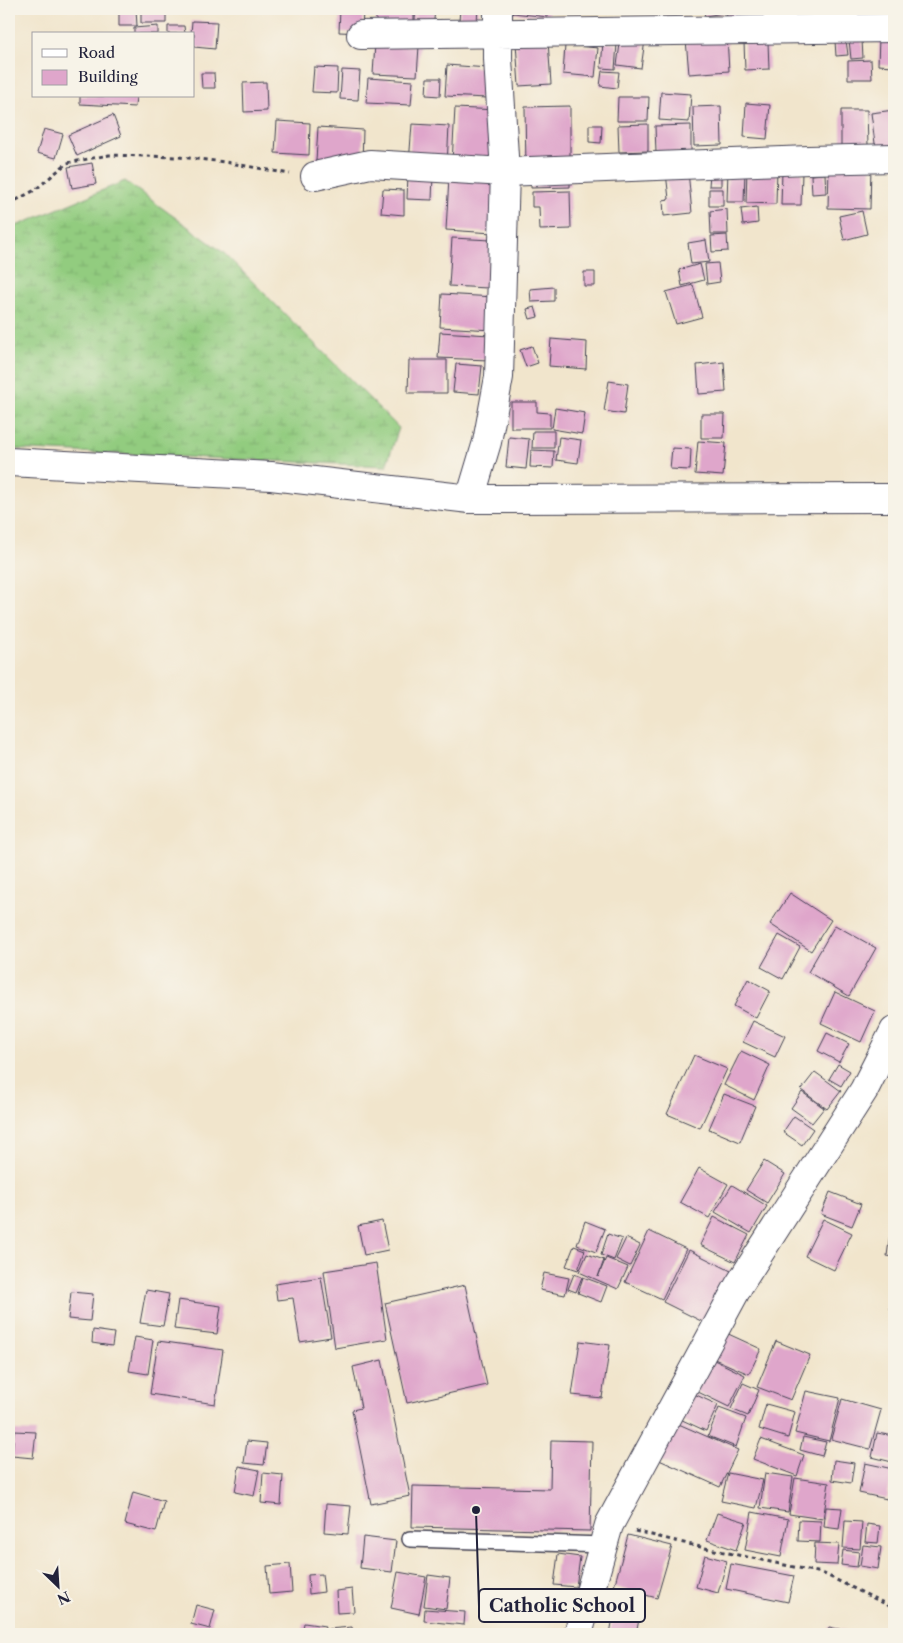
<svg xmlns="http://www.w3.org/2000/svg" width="903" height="1643" font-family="'Libre Caslon Text',serif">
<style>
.wetland{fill:url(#wetland-marsh);stroke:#5a775d}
.building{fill:#dfa6cb}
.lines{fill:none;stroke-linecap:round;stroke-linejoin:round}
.service-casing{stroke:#413f51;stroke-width:18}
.minor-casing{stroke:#413f51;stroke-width:30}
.tertiary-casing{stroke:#413f51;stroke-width:30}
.path{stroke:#413f51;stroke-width:3;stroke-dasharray:4 4;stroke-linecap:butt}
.service{stroke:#fff;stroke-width:15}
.minor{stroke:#fff;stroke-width:28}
.tertiary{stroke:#fff;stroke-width:28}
.leader{fill:none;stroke:#22223b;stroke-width:2}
.callout-dot{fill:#22223b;stroke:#f7f3e8;stroke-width:2}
.callout{fill:#f7f3e8;stroke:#22223b;stroke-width:2}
.callout-label{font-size:18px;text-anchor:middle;font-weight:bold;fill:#22223b}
</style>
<defs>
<pattern id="wetland-marsh" width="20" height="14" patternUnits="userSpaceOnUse" patternTransform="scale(1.25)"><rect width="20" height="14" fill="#92cc7f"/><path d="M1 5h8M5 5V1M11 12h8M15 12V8" fill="none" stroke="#7eaf6f"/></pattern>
</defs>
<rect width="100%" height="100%" fill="#f7f3e8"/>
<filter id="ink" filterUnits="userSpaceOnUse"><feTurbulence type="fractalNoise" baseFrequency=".02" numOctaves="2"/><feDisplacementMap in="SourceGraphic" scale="10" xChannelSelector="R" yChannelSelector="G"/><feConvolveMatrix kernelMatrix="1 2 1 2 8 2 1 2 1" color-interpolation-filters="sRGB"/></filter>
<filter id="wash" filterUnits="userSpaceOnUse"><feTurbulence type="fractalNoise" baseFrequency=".0096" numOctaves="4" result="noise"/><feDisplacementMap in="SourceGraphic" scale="20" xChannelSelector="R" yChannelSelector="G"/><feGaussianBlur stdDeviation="1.12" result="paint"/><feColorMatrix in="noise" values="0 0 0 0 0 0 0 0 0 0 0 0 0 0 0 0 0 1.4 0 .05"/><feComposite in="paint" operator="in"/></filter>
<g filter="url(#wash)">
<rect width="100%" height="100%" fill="#f1e5cc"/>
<path class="wetland" d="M125 181 224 253 399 428 386 466 9 449V229Z"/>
<g id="blocks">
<path class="building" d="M119 9H136L137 26H119Z
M141 9H166V23H141Z
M340 9H363L362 33 339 32Z
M376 9H414V33H376Z
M416 9H435L433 30 414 29Z
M460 9H478L477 21H459Z
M513 9H549L548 17 513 13Z
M703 9H723V13L705 16Z
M726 9H740L741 17 727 18Z
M807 9H828V17L807 16Z
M192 21 217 22 215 49 194 47V34H191Z
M158 26V34H134V28Z
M168 26H184L185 34H168Z
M621 37 645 40 641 68 617 65Z
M727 37 729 71 689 74 686 40Z
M879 38H894V66L878 65Z
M846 40 848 55 836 56 835 41Z
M849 40H862L863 58 851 59Z
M548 41 551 84 519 86 516 43Z
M603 42 617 44 615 69 601 68Z
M744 42H768L769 69 745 70Z
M375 44 419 46 417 76 373 74Z
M565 45 598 48 595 77 563 74Z
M871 60 872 79H848V61Z
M447 65 488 68 487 98 445 96Z
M314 67 338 68 337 93 312 92Z
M342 70 360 71 358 100 340 99Z
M602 71 619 72 617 88 600 86Z
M201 73H214L215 88H202Z
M368 78 413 81 411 105 366 103Z
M427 78H441L440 96 426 95Z
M266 82 267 111 244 112 243 83Z
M661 92 691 94 689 122 659 120Z
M80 96H136L135 107 80 104Z
M618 97H649L648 121H617Z
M746 103 770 105 767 139 744 137Z
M570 106V167L526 168 525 107Z
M721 106 722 145 694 146 693 107Z
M455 108 498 110 494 165 452 163Z
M841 110H867L868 146H841Z
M894 110V148L876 151 871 113Z
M113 115 121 136 77 156 68 135Z
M277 121 310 123 309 155 275 153Z
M412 124 449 126 447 165 409 163Z
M648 124V151L619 152 618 125Z
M589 125H602L601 143 589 142Z
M691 125V153H656L655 126Z
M318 127 363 130 362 163 316 161Z
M44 129 63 134 56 158 37 153Z
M92 163 96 184 72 188 68 167Z
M829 165 871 166 870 209 828 208Z
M747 168 777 169 776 204 746 203Z
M728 169H745L744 202H727Z
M688 171 692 213 664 216 663 200 669 199 666 173Z
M782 171 802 172 801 205H781Z
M570 172V187L531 188V173Z
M408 174 433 175 432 200 407 199Z
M710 174H721V186H709Z
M825 174 826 193 812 194 811 175Z
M449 178 496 180 493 233 446 230Z
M383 189 404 190V215L381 213Z
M709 189H723V206H709Z
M570 191 571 229 540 230 539 207H532V192Z
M757 207 758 223 743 225 741 209Z
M727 209 728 234H711L710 211Z
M862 211 867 234 844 240 839 216Z
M727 235 728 251 712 252 711 236Z
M452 238 491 240 488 288 449 286Z
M706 240 709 262 691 264 688 243Z
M718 263 720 282 707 284 705 264Z
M700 264 704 280 682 286 679 270Z
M584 272H595V286H584Z
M693 285 702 317 676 324 666 292Z
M554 287V301L531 302 530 289Z
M442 294 494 297 492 330 440 327Z
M535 307 538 317 530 319 527 309Z
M440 332 490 335 489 360 438 358Z
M551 339 587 342 586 369 549 366Z
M532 346 538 363 526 367 520 350Z
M409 360H447V393H408Z
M724 362 726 392 699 394 697 365Z
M456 364 482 366 479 394 453 392Z
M609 381 628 384 624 414 604 411Z
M511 402H537V412L550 413V428H511Z
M555 408 585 413 582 434 552 429Z
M701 414H725L724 438H701Z
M533 431H554V448H532Z
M509 437 529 439 526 469 506 467Z
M559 437 581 440 578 463 556 460Z
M698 441 726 443 723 476 695 474Z
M672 448 691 449 690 470 670 469Z
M531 450 554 451 553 468 530 467Z
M790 893 831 920 811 951 770 924Z
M835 925 876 948 849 996 808 972Z
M779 935 800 947 783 979 761 967Z
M748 979 770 991 756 1018 734 1006Z
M835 992 875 1011 861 1042 821 1023Z
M753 1021 785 1036 775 1057 743 1042Z
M827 1033 849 1044 839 1062 818 1051Z
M741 1051 770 1065 754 1100 724 1085Z
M694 1055 727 1069 700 1128 667 1114Z
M838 1064 850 1071 841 1086 829 1079Z
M815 1072 841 1091 827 1109 801 1090Z
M802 1092 824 1108 812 1123 791 1108Z
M724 1094 755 1106 740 1142 709 1129Z
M794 1116 813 1129 802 1145 783 1132Z
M764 1161 785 1174 767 1203 746 1190Z
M699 1168 728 1184 709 1218 680 1202Z
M732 1185 767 1206 751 1233 715 1212Z
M830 1192 861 1204 852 1226 821 1214Z
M893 1211H894V1257L887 1256Z
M714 1217 749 1235 735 1262 700 1245Z
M823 1219 852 1233 834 1270 805 1256Z
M382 1221 388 1250 364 1255 358 1226Z
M585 1221 605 1229 596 1252 577 1245Z
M649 1231 686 1249 662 1299 625 1282Z
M608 1234 622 1239 614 1260 601 1255Z
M626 1238 640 1245 630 1266 616 1259Z
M574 1246 585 1250 578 1270 566 1266Z
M689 1250 733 1272 707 1324 663 1302Z
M587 1254 604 1260 598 1277 606 1258 628 1267 618 1289 579 1272Z
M376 1263 387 1339 335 1348 324 1271Z
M544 1273 569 1278 565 1295 540 1290Z
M574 1274 582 1277 576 1292 568 1289Z
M321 1277 331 1337 300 1342 293 1298 277 1300 275 1284Z
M583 1277 607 1286 601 1302 578 1293Z
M893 1280H894V1309H890Z
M465 1285 487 1385 407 1403 385 1303Z
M146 1290 169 1294 163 1326 140 1323Z
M71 1292 93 1294 90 1321 68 1319Z
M178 1300 221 1306 217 1334 174 1329Z
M93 1330 114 1333 112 1346 92 1343Z
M724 1332 761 1349 749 1374 712 1358Z
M135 1337 153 1340 148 1374 129 1371Z
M158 1341 223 1350 215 1404 150 1394Z
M580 1341 610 1345 602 1398 572 1395Z
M776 1341 810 1355 791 1400 757 1387Z
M712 1359 745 1375 729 1407 696 1391Z
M382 1360 410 1496 371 1504 352 1410 361 1408 353 1367Z
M743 1383 759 1390 748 1416 731 1409Z
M806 1391 840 1398 829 1441 795 1433Z
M692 1393 718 1405 706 1431 680 1419Z
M842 1399 881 1410 870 1449 831 1439Z
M766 1404 795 1412 788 1438 759 1429Z
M719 1408 746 1418 736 1447 708 1436Z
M674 1422 738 1450 720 1487 657 1459Z
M14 1431 36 1432 33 1458 12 1456Z
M877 1433 894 1436V1453L892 1462 872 1457Z
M803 1437 826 1442 822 1456 800 1450Z
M761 1439 804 1455 797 1476 753 1459Z
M551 1440 592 1441 590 1531 412 1527 413 1486 550 1489Z
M247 1441 267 1443 264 1465 244 1463Z
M834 1460 854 1463 851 1483 832 1480Z
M865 1463 893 1469 887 1499 859 1493Z
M239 1466 259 1470 254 1496 235 1492Z
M263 1473 283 1475 281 1505 261 1503Z
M728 1473 763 1480 756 1508 721 1501Z
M765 1473 793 1477 788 1512 760 1508Z
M795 1478 829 1483 823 1519 789 1514Z
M133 1492 164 1501 156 1532 125 1524Z
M326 1504 351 1506 348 1534 324 1532Z
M826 1507 842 1508 839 1529 824 1527Z
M752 1512 788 1519 781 1557 745 1550Z
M717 1513 746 1522 736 1550 707 1540Z
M799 1520 821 1521 820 1542 798 1541Z
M845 1521 862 1522 860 1549 843 1548Z
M867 1524 880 1526 878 1543 865 1542Z
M628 1535 672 1546 657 1598 614 1587Z
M363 1537 396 1541 392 1572 360 1568Z
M815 1543 839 1544 837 1565 814 1564Z
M863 1545 881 1547 878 1569 860 1566Z
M843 1550 859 1552 857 1567 841 1565Z
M558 1554 580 1557 576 1587 554 1585Z
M705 1555 727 1561 718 1593 696 1587Z
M290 1564 292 1592 269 1594 267 1566Z
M731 1564 794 1576 788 1602 726 1589Z
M398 1572 426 1577 419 1614 391 1608Z
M322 1574 324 1592 309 1594 308 1575Z
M428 1575 450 1578 446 1609 424 1606Z
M352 1589 354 1612 337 1613 336 1591Z
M196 1605 215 1610 210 1629 191 1624Z
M615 1606 641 1610 636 1634H610Z
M425 1609 465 1612 464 1625 424 1621Z
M304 1623 325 1626 324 1634H302Z
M352 1627 353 1634H328V1629Z
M829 1627 858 1633V1634H827Z
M401 1629 431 1633V1634H400Z"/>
</g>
</g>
<g filter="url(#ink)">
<use href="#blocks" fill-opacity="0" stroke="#413f51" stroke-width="1"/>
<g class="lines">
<g class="service-casing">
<path id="service" d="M410 1539 604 1545"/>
</g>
<g class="minor-casing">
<path id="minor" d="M361 35 894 28
M315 176 370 164 505 172 809 160 894 158
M470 499 487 442 499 377 505 172 498 59V9
M578 1634 609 1525 739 1285 864 1090 894 1031"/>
</g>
<g class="tertiary-casing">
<path id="tertiary" d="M9 462 271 476 470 499 894 498"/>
</g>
<path class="path" d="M9 204 35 190 67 163 109 155 179 157 225 162 290 174
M635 1531 696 1546 822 1573 894 1608"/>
<use href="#service" class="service"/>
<use href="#minor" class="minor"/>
<use href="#tertiary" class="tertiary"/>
</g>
</g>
<path class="leader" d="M476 1510L479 1606"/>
<circle class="callout-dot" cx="476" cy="1510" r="5"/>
<rect class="callout" x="479" y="1589" width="166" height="33" rx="5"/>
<g class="callout-label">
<text x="562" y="1612">Catholic School</text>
</g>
<rect width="903" height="1643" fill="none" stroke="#f7f3e8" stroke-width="30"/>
<rect x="32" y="32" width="162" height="65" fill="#f7f3e8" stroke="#a29fa3"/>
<rect x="42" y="49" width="25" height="8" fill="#ffffff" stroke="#a29fa3"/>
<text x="78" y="58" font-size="15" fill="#22223b">Road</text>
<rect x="42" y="70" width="25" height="15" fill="#dfa6cb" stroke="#a29fa3"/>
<text x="78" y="82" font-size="15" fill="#22223b">Building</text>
<g transform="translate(58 1586) rotate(155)" stroke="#f7f3e8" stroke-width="4" paint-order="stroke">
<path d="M0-4L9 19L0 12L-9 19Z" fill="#22223b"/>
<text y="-8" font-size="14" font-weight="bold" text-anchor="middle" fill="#22223b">N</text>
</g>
</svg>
